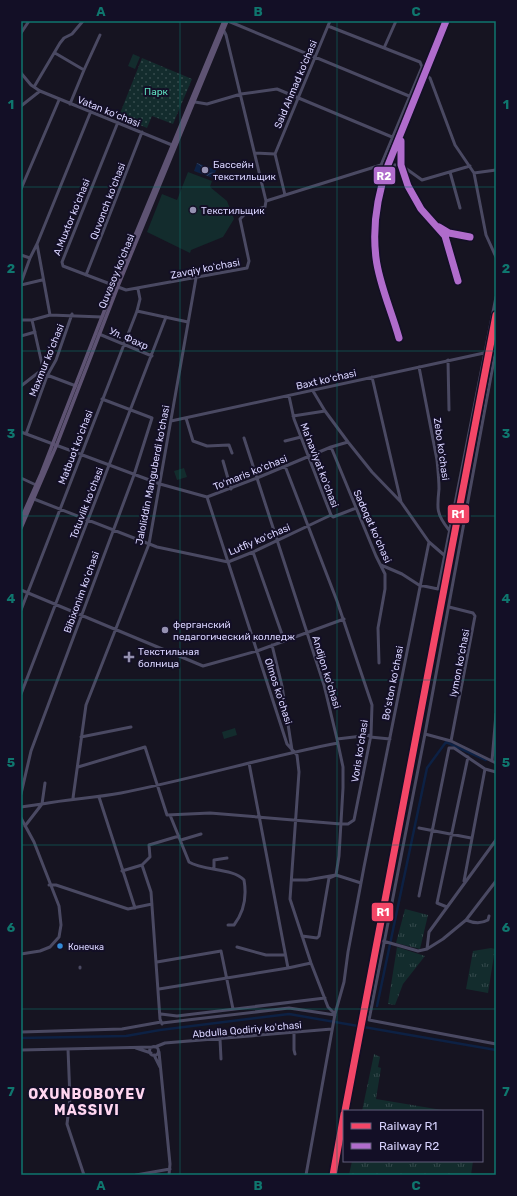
<svg xmlns="http://www.w3.org/2000/svg" width="517" height="1196" font-family="Rubik,sans-serif">
<style>
.grass{fill:url(#grass-tufts)}
.park{fill:url(#park-dots)}
.pitch{fill:#132c2d}
.water{fill:url(#water-waves)}
.lines{fill:none;stroke-linecap:round;stroke-linejoin:round}
.canal{stroke:#0d2144;stroke-width:2.5}
.minor{stroke:#4a4962;stroke-width:3}
.major{stroke:#5e5373;stroke-width:3.5}
.rail-1-casing{stroke:#130f26;stroke-width:10}
.rail-2-casing{stroke:#130f26;stroke-width:10}
.rail-1{stroke:#f34667;stroke-width:7}
.rail-2{stroke:#b06ccc;stroke-width:7}
.grid{fill:none;stroke:#0f766e;stroke-width:1;stroke-opacity:0.55}
.poi-dot{fill:#9591b1;stroke:#130f26;stroke-width:1.5}
.bus-dot{fill:#338bd7;stroke:#130f26;stroke-width:1.5}
.labels{text-anchor:middle;stroke-width:4;stroke-linejoin:round;paint-order:stroke}
.bus-label{font-size:9px;fill:#d9d4ff;stroke:#130f26;text-anchor:start}
.street-label{font-size:10px;fill:#d9d4ff;stroke:#130f26}
.park-label{font-size:10px;fill:#5fe0c0;stroke:#130f26}
.poi-label{font-size:10px;fill:#d9d4ff;stroke:#130f26;text-anchor:start}
.district-label{font-size:14px;font-weight:bold;letter-spacing:1px;fill:#ffd6f0;stroke:#130f26}
.line-badge{stroke:#130f26;stroke-width:1.5}
.badge-label{font-size:11px;text-anchor:middle;font-weight:bold;fill:#fff}
.neatline{fill:none;stroke:#0f766e;stroke-width:1.5}
.grid-label{font-size:13px;text-anchor:middle;font-weight:bold;fill:#0f766e}
</style>
<defs>
<pattern id="grass-tufts" width="24" height="20" patternUnits="userSpaceOnUse"><rect width="24" height="20" fill="#132c2d"/><path d="M3 7l-1-3M5 7V3M7 7l1-3M15 17l-1-3M17 17v-4M19 17l1-3" fill="none" stroke="#354a4c"/></pattern>
<pattern id="park-dots" width="8" height="8" patternUnits="userSpaceOnUse"><rect width="8" height="8" fill="#132c2d"/><path d="M2 2h.1M6 6h.1" fill="none" stroke="#354a4c" stroke-width="1.8" stroke-linecap="round"/></pattern>
<pattern id="water-waves" width="16" height="10" patternUnits="userSpaceOnUse"><rect width="16" height="10" fill="#0d2144"/><path d="M0 5q4-4 8 0t8 0" fill="none" stroke="#304060"/></pattern>
</defs>
<rect width="100%" height="100%" fill="#161421"/>
<path class="grass" d="M405 909 428 915 420 949 396 943Z
M397 947 425 956 403 984 395 1005 388 1004Z
M491 948 495 949 488 993 466 989 473 951Z
M374 1054 380 1057 378 1067 381 1068 376 1099 448 1111H362Z
M352 1161H473L471 1175H349Z"/>
<path class="park" d="M142 58 192 79 173 124 152 116 147 128 119 116Z"/>
<path class="pitch" d="M133 54 140 57 135 69 128 66Z
M188 172 212 181 210 187 227 201 234 219 223 237 191 250 190 253 147 232 162 194 177 200Z
M184 468 187 477 177 480 174 471Z
M235 728 237 735 224 739 222 732Z"/>
<path class="water" d="M197 163 216 170 213 178 194 171Z"/>
<g class="lines">
<path class="canal" d="M377 1006 427 768 446 742 486 760
M21 1038 126 1036 160 1030 289 1014 496 1050"/>
<path class="minor" d="M228 21 409 96
M21 33 29 21
M384 48 396 21
M55 53 84 70 70 104
M84 70 100 35
M421 70 430 78 455 145 474 173 486 235 496 257
M21 73 31 85 40 91 172 145
M34 87 60 43 64 38 72 34 83 21
M195 102 207 104 241 94 277 89 392 137
M21 106 40 91
M118 122 62 262 63 266 126 290 247 268 249 261 240 219 247 212 265 207 266 201 226 35 223 29
M255 153 275 154
M381 165H401L422 180 470 166
M450 172 460 208
M474 173 496 170
M21 189 59 100
M285 195 275 154 330 21
M266 201 381 165 422 67 420 62 328 26
M21 255 30 258 21 283
M30 258 37 244
M86 275 142 132
M21 285 42 280
M137 311 188 322
M50 315 37 244 91 111
M21 320H32L50 315 102 317
M32 320 44 373
M99 334 152 356
M21 336 35 332
M496 349 425 734 369 1020 496 1044
M448 360 449 410
M419 367 437 460C438 470 439 479 439 489 437 508 436 514 449 530
M372 377 401 502
M21 386 39 372 76 386
M293 416 325 411
M186 418 193 441 207 446 229 445 232 453
M171 421 484 353
M21 432 160 484 207 497 257 478 331 447 348 442
M26 434 47 376 56 360 72 314
M244 438 324 685 337 739 343 767V788L339 856 336 875 307 880H292
M285 441 301 437
M331 447 376 556 385 574V589L378 628 379 663
M223 461 231 489
M21 478 36 485
M207 497 287 744 297 755 299 772 290 899 311 963 328 1007 335 1014
M34 499 157 547 228 562 253 552 331 515 294 419 289 396
M331 515 333 517 356 508
M429 542 444 555
M253 552 284 640
M381 565 402 574 419 585 438 589 496 297
M21 590 203 666 257 651 344 619
M449 607 473 613 475 616 451 741
M21 610 137 311 140 299 138 289
M272 645 282 686 292 750
M21 694 166 317
M425 734 451 741 496 763
M81 737 131 727
M370 737 390 739
M337 739 371 735
M492 761 496 714
M249 763 288 968 311 963
M78 767 145 747 167 815 210 813 341 824H348L354 820 371 735 372 705 337 601 285 466
M21 794 31 751 134 475 152 418 102 399
M99 797 135 908
M73 798 86 705 149 544 196 278
M21 807 42 804 45 783
M170 815 189 862C204 871 233 868 244 880 247 897 244 912 234 925H228
M21 818 34 842 59 906 61 925 59 937 50 947 40 951 21 954
M25 826 42 804C69 799 94 798 121 793 193 779 265 757 338 743
M419 828 471 838
M181 840 201 834
M142 865 151 892 160 1019 162 1024
M214 869V860L227 858
M122 871 142 865 150 857 149 845 179 836
M464 881 485 769
M49 885H56L128 909 152 904
M419 896 449 748H454L485 769 496 772
M447 907 437 903 468 757
M466 920C473 923 481 924 488 920L489 916
M302 936 317 938 319 936 329 878 336 875 361 883
M383 941 418 951 427 949 443 939 466 920 496 881
M237 947 266 955H285
M427 949 429 932 496 840
M157 962 221 951 233 1009
M80 967V968
M159 989 288 968
M161 1014 177 1016 325 998
M162 1023 289 1008 335 1015
M21 1032 122 1029 161 1022
M294 1033V1050L295 1054
M220 1039 221 1059
M149.5 1051a4.5 4.5 0 1 1 9 0a4.5 4.5 0 1 1-9 0Z
M155 1047 165 1043 332 1029
M136 1048 151 1053
M68 1049 70 1099 67 1124 84 1175
M21 1050 153 1047
M159 1052 170 1164 169 1175
M154 1055 160 1067
M136 1175 170 1169
M306 1175 335 1014 344 982 348 952 364 867 429 542 401 502 372 472 348 442 325 411 313 391"/>
<path class="major" d="M21 519 41 474 114 286 224 21
M21 528 57 444 118 286 227 21"/>
<g class="rail-1-casing">
<path id="rail-1" d="M345 1111 496 315
M333 1175 344 1114"/>
</g>
<g class="rail-2-casing">
<path id="rail-2" d="M401 141V165L408 186 421 209 445 236 458 281
M439 227 449 233 470 237
M399 338C392 312 379 284 376 258 372 226 377 196 388 165L446 21"/>
</g>
<use href="#rail-1" class="rail-1"/>
<use href="#rail-2" class="rail-2"/>
</g>
<path class="grid" d="M180 21V1175M337 21V1175M21 187H496M21 351H496M21 516H496M21 680H496M21 845H496M21 1009H496"/>
<g class="poi-dot">
<circle cx="205" cy="170" r="4"/>
<circle cx="193" cy="210" r="4"/>
<circle cx="165" cy="630" r="4"/>
<path d="M127 651h4v4h4v4h-4v4h-4v-4h-4v-4h4z"/>
</g>
<circle class="bus-dot" cx="60" cy="946" r="3.5"/>
<g class="labels">
<g class="bus-label">
<text x="68" y="950">Конечка</text>
</g>
<g class="street-label">
<text transform="translate(295 84) rotate(-67)" y="4">Said Ahmad ko'chasi</text>
<text transform="translate(109 111) rotate(22)" y="4">Vatan koʻchasi</text>
<text transform="translate(107 201) rotate(-69)" y="4">Quvonch koʻchasi</text>
<text transform="translate(71 217) rotate(-68)" y="4">A.Muxtor koʻchasi</text>
<text transform="translate(205 268) rotate(-11)" y="4">Zavqiy koʻchasi</text>
<text transform="translate(116 271) rotate(-68)" y="4">Quvasoy koʻchasi</text>
<text transform="translate(129 338) rotate(23)" y="4">Ул. Фахр</text>
<text transform="translate(46 360) rotate(-68)" y="4">Maxmur koʻchasi</text>
<text transform="translate(326 379) rotate(-13)" y="4">Baxt koʻchasi</text>
<text transform="translate(75 447) rotate(-69)" y="4">Matbuot koʻchasi</text>
<text transform="translate(442 449) rotate(82)" y="4">Zebo koʻchasi</text>
<text transform="translate(320 465) rotate(69)" y="4">Maʻnaviyat koʻchasi</text>
<text transform="translate(250 472) rotate(-22)" y="4">Toʻmaris koʻchasi</text>
<text transform="translate(152 475) rotate(-79)" y="4">Jaloliddin Manguberdi ko'chasi</text>
<text transform="translate(86 503) rotate(-69)" y="4">Totuvlik koʻchasi</text>
<text transform="translate(373 526) rotate(66)" y="4">Sadoqat koʻchasi</text>
<text transform="translate(259 539) rotate(-23)" y="4">Lutfiy koʻchasi</text>
<text transform="translate(81 592) rotate(-70)" y="4">Bibixonim koʻchasi</text>
<text transform="translate(459 663) rotate(-79)" y="4">Iymon koʻchasi</text>
<text transform="translate(327 672) rotate(73)" y="4">Andijon koʻchasi</text>
<text transform="translate(392 683) rotate(-79)" y="4">Boʻston koʻchasi</text>
<text transform="translate(279 691) rotate(72)" y="4">Olmos koʻchasi</text>
<text transform="translate(359 751) rotate(-81)" y="4">Voris koʻchasi</text>
<text transform="translate(247 1029) rotate(-5)" y="4">Abdulla Qodiriy koʻchasi</text>
</g>
<g class="park-label">
<text x="156" y="95">Парк</text>
</g>
<g class="poi-label">
<text x="213" y="168">Бассейн<tspan x="213" dy="12">текстильщик</tspan></text>
<text x="201" y="214">Текстильщик</text>
<text x="173" y="628">ферганский<tspan x="173" dy="12">педагогический колледж</tspan></text>
<text x="138" y="655">Текстильная<tspan x="138" dy="12">болница</tspan></text>
</g>
<g class="district-label">
<text x="87" y="1099">OXUNBOBOYEV<tspan x="87" dy="16">MASSIVI</tspan></text>
</g>
</g>
<g class="line-badge">
<rect x="373" y="166" width="23" height="19" rx="4" fill="#b06ccc"/>
<rect x="447" y="504" width="23" height="20" rx="4" fill="#f34667"/>
<rect x="371" y="902" width="23" height="20" rx="4" fill="#f34667"/>
</g>
<g class="badge-label">
<text x="384" y="180">R2</text>
<text x="458" y="518">R1</text>
<text x="383" y="916">R1</text>
</g>
<rect width="517" height="1196" fill="none" stroke="#130f26" stroke-width="44"/>
<rect x="343" y="1110" width="140" height="52" fill="#130f26" stroke="#625e7d"/>
<rect x="351" y="1123" width="20" height="6" fill="#f34667" stroke="#625e7d"/>
<text x="379" y="1130" font-size="12" fill="#d9d4ff">Railway R1</text>
<rect x="351" y="1143" width="20" height="6" fill="#b06ccc" stroke="#625e7d"/>
<text x="379" y="1150" font-size="12" fill="#d9d4ff">Railway R2</text>
<rect x="22" y="22" width="473" height="1152" class="neatline"/>
<g class="grid-label">
<text x="101" y="16">A</text>
<text x="258" y="16">B</text>
<text x="416" y="16">C</text>
<text x="11" y="109">1</text>
<text x="506" y="109">1</text>
<text x="11" y="273">2</text>
<text x="506" y="273">2</text>
<text x="11" y="438">3</text>
<text x="506" y="438">3</text>
<text x="11" y="603">4</text>
<text x="506" y="603">4</text>
<text x="11" y="767">5</text>
<text x="506" y="767">5</text>
<text x="11" y="932">6</text>
<text x="506" y="932">6</text>
<text x="11" y="1096">7</text>
<text x="506" y="1096">7</text>
<text x="101" y="1190">A</text>
<text x="258" y="1190">B</text>
<text x="416" y="1190">C</text>
</g>
</svg>
